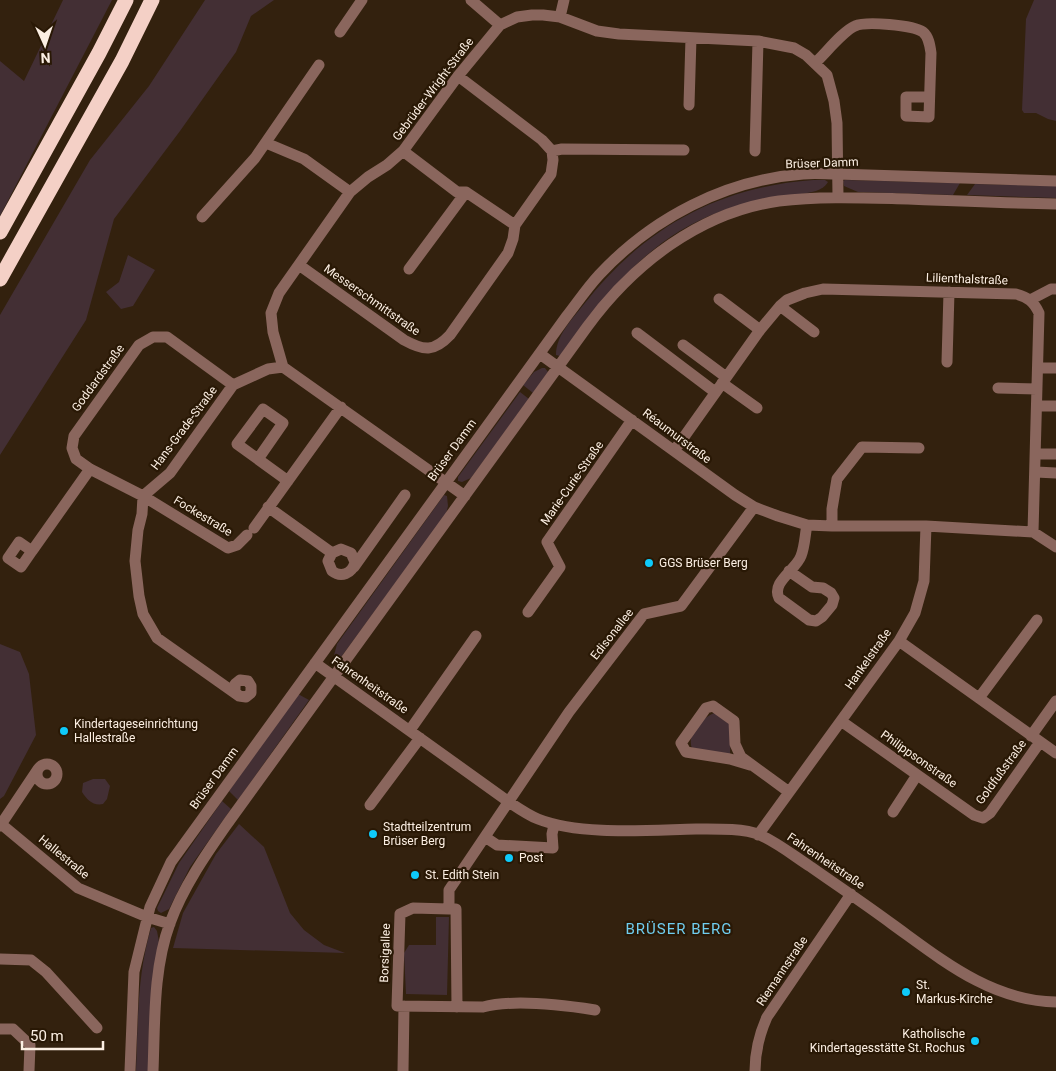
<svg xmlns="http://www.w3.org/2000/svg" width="1056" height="1071" font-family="Roboto,sans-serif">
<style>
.green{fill:#432f34}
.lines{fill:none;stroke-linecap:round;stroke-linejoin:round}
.minor{stroke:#8a665d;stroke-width:11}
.highway{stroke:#f4d0c6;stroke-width:15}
.poi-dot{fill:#0ecafa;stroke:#291805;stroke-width:2}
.labels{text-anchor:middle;stroke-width:4.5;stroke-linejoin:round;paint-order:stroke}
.street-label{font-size:12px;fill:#fcefe3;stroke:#291805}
.poi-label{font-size:12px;fill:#fcefe3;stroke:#291805;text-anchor:start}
.quarter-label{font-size:15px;letter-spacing:1px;fill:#70cdee;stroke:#291805}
</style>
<rect width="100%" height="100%" fill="#33210e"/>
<path class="green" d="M63 0H112L0 216V61L24 81Z
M205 0H274L251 16 236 52 180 131 114 219 86 320 0 455V315L90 160 149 86Z
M1034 0H1056V121L1048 119 1036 113H1024L1022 110 1026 19Z
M813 180H825L828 182C825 187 821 189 816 191 803 195 788 195 774 197 755 200 737 206 719 212 645 240 605 296 560 356L556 355C556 335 573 318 585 303 644 228 718 187 813 180Z
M845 180 960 183 953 195 858 192 844 186 843 181Z
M975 184 1056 186V198L967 195Z
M128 255 155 270 133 306 121 309 106 292 119 282Z
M542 368H545L548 372 533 393 523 385 534 372Z
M520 392 529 399 471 478 462 482 458 481V477Z
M444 495 447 496 448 506 446 514 336 664H334L332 663 337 644Z
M0 644 20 652 29 674 36 735 4 796 0 799Z
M298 694 309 700 238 800 229 791Z
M715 713 731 725 730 755 692 748C686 736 703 716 715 713Z
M93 779H105L110 786 107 799 103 804C93 806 87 800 82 792L83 783Z
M222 801 231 809 190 867 169 909 161 913 158 911 157 908 179 863Z
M239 824 264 847 290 913 304 930 324 945 345 953 173 948 183 913 216 854Z
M436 917H449L447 995 406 994 404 953 409 945H436Z
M154 927 157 931 159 942 148 1071H136C138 1022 137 975 151 928Z"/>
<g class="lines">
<path class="minor" d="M471 0 500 25
M560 17 564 0
M340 32 362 0
M815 63C825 54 843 31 855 26 866 21 913 25 923 32 929 37 930 46 931 53L929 117 906 116V97H929
M689 105 691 38
M266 143 304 159 350 192
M403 151 457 192H466L515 225
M552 151 562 149 684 150
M755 151 758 41
M202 217 255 158 319 65
M299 265 404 340C424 351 434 352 450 335L508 253 513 239 515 225 551 174 553 160 552 151 542 140 458 76
M409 269 466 192
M719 299 760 330
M1030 300 1051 289H1056
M780 306 814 332
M637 333 715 392
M683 345 726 377
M540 354 735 495 754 507 778 516 807 525 832 526H926L1033 532 1056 547
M947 362 949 292
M1038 368H1056
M722 383 757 408
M233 385 167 337H153L139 345 74 436 72 448 76 459 90 469 143 496 228 548 237 545 247 535
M998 388 1037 389
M1037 406H1056
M674 451 760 330 780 306 787 300 805 293 823 289 1016 294C1028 297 1034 302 1039 313L1033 532
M1036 454H1056
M258 459 283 423 263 409 237 444 288 481
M1036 472 1056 473
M465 496 283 367 273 332 271 313 279 293 350 192 368 177 387 165 403 151 458 76 500 25 517 17 532 15H543L560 17 597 31 619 34 758 41 794 48 806 55 827 75 834 101 837 123 838 197
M268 507 332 553 328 561 332 571C341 578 352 574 355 562L351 553 341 549 332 553
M832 526V509L837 479 862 447 919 448
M254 528 341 407
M32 551 21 567 8 558 19 542 32 551 90 469
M354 567 405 495
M789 571 812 587 823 588 831 593 834 598 832 605 822 617 816 621 809 620 779 598C771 582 796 570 801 556 805 546 805 534 807 525
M528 612 560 567 547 542 632 420
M899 641 1056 753
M315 663 509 802C518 808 528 815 538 819 580 836 650 830 696 829 714 829 743 828 760 835 778 843 794 856 811 867 838 886 865 904 892 924 942 960 991 1001 1056 1002
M239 696 235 692V684L240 680 248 681 251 686V693L246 697 239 696 157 638 143 614 139 596 135 561 138 530 142 514 143 496 170 473 233 385 268 369 283 367
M979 698 1037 620
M841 721 974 815 983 818 990 813 1040 742
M410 730 476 636
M1031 736 1056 701
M37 774a10 10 0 1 1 20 0a10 10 0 1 1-20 0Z
M750 765 730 759 686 752 681 743 706 708 713 706 734 721 735 744 741 757 789 792
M370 805 420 738
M893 812 917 775
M1 824 78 888 147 917 170 924
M0 826 38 769
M758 835 899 641 915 613 924 581 926 526
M485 837 497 845 553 848 552 834 554 825
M449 909H456L457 1007
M0 959 31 960 46 972 97 1028
M595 1010C563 1005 513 999 483 1007L397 1006 400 914 413 908 449 909V890L569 712 644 614 681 606 754 507
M0 1029H13L30 1045 29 1071
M130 1071 134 972 150 907 171 862 566 317C577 303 587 288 599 275 652 218 725 180 803 174 814 173 826 174 837 174L1056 181
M153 1071C155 1022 153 969 170 923 184 885 207 853 230 820L587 327C633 264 700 212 779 201 822 196 865 198 908 199 957 201 1007 203 1056 204
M403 1071 404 1006
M755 1071C755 1051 759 1035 767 1017L851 894"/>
<path class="highway" d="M0 232 99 53 126 0
M0 279 122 61 152 0"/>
</g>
<g class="poi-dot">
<circle cx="649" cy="563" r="5"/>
<circle cx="64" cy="731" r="5"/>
<circle cx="373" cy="834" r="5"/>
<circle cx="509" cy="858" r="5"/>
<circle cx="415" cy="875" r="5"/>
<circle cx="906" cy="992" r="5"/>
<circle cx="975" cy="1041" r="5"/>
</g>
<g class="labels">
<g class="street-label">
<text transform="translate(433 89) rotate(-53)" y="4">Gebrüder-Wright-Straße</text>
<text transform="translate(822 163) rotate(-2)" y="4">Brüser Damm</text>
<text transform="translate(967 279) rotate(2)" y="4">Lilienthalstraße</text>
<text transform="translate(372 300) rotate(35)" y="4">Messerschmittstraße</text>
<text transform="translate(98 378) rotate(-54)" y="4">Goddardstraße</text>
<text transform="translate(184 428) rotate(-53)" y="4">Hans-Grade-Straße</text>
<text transform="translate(677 436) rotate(37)" y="4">Réaumurstraße</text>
<text transform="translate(452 450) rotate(-54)" y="4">Brüser Damm</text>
<text transform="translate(572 483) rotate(-55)" y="4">Marie-Curie-Straße</text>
<text transform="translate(203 516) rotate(31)" y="4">Fockestraße</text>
<text transform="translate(612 634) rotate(-52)" y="4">Edisonallee</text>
<text transform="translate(868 659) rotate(-55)" y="4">Hankelstraße</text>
<text transform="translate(370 685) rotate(35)" y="4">Fahrenheitstraße</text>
<text transform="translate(919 759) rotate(35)" y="4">Philippsonstraße</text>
<text transform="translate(1001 772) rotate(-54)" y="4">Goldfußstraße</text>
<text transform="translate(214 778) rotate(-54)" y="4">Brüser Damm</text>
<text transform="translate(64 857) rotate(39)" y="4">Hallestraße</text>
<text transform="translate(826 861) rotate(34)" y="4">Fahrenheitstraße</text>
<text transform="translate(385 953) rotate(-88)" y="4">Borsigallee</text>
<text transform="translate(782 971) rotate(-56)" y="4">Riemannstraße</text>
</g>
<g class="poi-label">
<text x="659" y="567">GGS Brüser Berg</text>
<text x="74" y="728">Kindertageseinrichtung<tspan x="74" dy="14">Hallestraße</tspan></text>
<text x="383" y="831">Stadtteilzentrum<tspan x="383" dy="14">Brüser Berg</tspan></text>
<text x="519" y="862">Post</text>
<text x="425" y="879">St. Edith Stein</text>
<text x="916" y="989">St.<tspan x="916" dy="14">Markus-Kirche</tspan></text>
<text x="965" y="1038" text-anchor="end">Katholische<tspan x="965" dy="14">Kindertagesstätte St. Rochus</tspan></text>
</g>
<g class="quarter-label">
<text x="679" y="934">BRÜSER BERG</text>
</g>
</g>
<g transform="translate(45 45) rotate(177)" stroke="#291805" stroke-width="4" paint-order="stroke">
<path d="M0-4L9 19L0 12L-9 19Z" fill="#fcefe3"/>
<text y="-8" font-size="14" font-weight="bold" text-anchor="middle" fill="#fcefe3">N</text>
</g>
<path d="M22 1041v8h81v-8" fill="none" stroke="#fcefe3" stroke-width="2.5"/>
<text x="30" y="1041" font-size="15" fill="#fcefe3" stroke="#291805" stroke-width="4" paint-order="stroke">50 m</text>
</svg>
